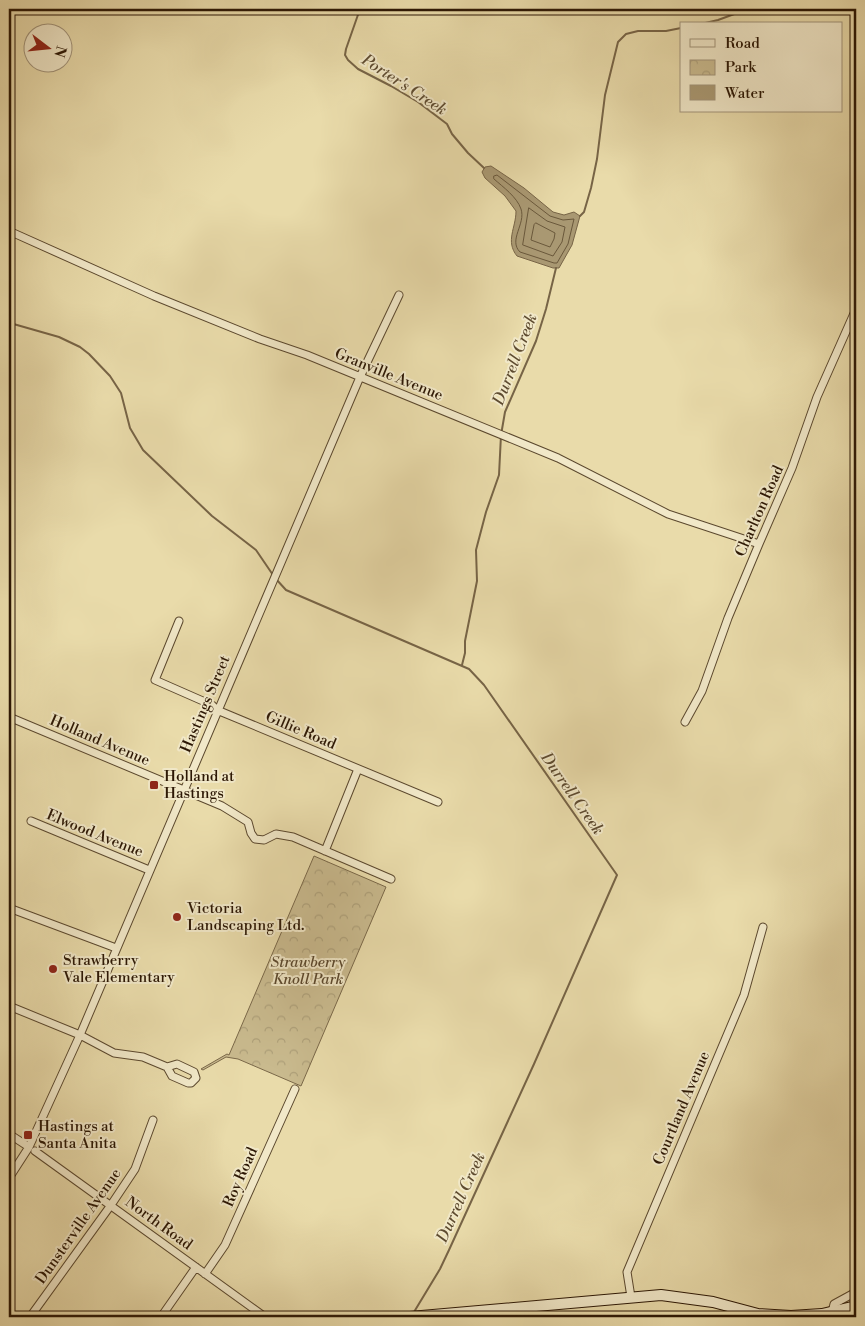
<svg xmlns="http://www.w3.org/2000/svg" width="865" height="1326" font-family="'Libre Bodoni',serif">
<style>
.park{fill:url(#park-crowns);stroke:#7a6849}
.water{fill:#a99872;stroke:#776446}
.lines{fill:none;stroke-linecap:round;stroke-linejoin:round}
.shore{stroke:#6a583b;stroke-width:1}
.stream{stroke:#776446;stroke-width:2}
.street-casing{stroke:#5b482e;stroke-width:9}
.secondary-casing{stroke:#2c1704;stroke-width:12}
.street{stroke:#f1e8c8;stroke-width:7}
.secondary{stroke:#f1e8c8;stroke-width:10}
.poi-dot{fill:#8f2418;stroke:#f1e8c8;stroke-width:2}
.labels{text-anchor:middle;stroke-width:4;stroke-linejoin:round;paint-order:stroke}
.street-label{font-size:15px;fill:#2c1704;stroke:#f1e8c8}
.poi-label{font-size:15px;fill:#2c1704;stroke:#f1e8c8;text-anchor:start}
.park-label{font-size:15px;font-style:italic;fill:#5b482d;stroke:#f1e8c8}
.water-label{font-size:16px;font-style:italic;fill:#5e4b30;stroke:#f1e8c8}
</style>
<defs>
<pattern id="park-crowns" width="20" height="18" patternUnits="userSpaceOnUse" patternTransform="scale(1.25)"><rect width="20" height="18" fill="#c9ba8e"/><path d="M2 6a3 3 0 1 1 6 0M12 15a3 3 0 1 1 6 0" fill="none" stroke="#ad9f79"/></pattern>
</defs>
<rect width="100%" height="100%" fill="#e9dbaa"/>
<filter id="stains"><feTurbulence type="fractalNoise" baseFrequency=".004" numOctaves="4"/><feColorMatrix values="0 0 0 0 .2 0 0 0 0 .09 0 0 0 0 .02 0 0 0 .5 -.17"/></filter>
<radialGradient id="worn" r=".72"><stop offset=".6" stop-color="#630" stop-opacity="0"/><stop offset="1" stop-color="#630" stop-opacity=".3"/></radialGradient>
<path class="park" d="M314 856 386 887 301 1086 238 1059 226 1057 203 1070 201 1069 227 1054 229 1055Z"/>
<path class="water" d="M491 166 524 188 553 212 564 215 574 212 580 216 572 245 559 268H553L517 256C505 241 516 228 516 211L505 196 485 178 482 172 485 167Z"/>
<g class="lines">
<path class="shore" d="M494 176 497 175 550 216 563 220 574 219 568 244 557 263H554L520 252C508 240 526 224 521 209 517 197 503 187 494 179Z
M529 208 547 221 565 227 562 242 553 256 523 245Z
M536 223 555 233 554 239 550 247 531 240 534 225Z"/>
<path class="stream" d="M360 9 346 49 345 55 348 60 358 69 391 86 418 102 447 124 452 134 468 153 484 168
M701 24 718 20 748 9
M580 216 584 212 591 188 597 159 605 95 618 42 626 34 638 31H666L681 28
M10 323 59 337 80 347 89 354 110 376 121 393 130 428 143 450 212 516 256 550 273 575
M276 579 286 590 469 669 484 685 617 875 534 1064 449 1250 440 1269 414 1312
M462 665 465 653V641L477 581 476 550 486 512 499 475 501 435 505 412 536 341 546 309 556 268"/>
<g class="street-casing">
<path id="street" d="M9 231 154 296 260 339 307 355 558 458 668 514 759 544
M179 621 155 680 212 705 217 710 438 802
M9 717 222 806 248 822 251 833 255 839 264 840 276 834 293 837 391 879
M685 722 702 691 728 618 759 544 792 468 817 397 856 309
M31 821 149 870
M325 851 358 769
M9 908 116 948
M9 1006 80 1035 114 1053 143 1057 167 1067 172 1076 188 1083H191L196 1078 194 1072 177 1064 167 1067
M9 1134 29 1147
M35 1151 265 1317
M9 1178 29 1147 80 1035 360 377 399 295
M205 1274 225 1245 295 1089
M631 1297 627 1272 744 995 763 927
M832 1312 834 1304 856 1292
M30 1317 111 1205 135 1169 153 1120
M161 1317 196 1267"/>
</g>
<g class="secondary-casing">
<path id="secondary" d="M410 1317 661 1295 713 1302 758 1314 791 1316 822 1314 856 1306"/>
</g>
<use href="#street" class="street"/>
<use href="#secondary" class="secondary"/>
</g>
<g class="poi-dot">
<rect x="149" y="780" width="10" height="10" rx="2.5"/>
<circle cx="177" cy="917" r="5"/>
<circle cx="53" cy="969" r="5"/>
<rect x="23" y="1130" width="10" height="10" rx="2.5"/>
</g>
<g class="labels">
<g class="street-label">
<text transform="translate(389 374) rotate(22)" y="5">Granville Avenue</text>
<text transform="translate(759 511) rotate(-66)" y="5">Charlton Road</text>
<text transform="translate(205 704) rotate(-67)" y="5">Hastings Street</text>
<text transform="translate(301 730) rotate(23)" y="5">Gillie Road</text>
<text transform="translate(100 740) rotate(23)" y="5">Holland Avenue</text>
<text transform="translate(95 833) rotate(22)" y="5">Elwood Avenue</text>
<text transform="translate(681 1108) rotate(-67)" y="5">Courtland Avenue</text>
<text transform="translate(240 1177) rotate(-66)" y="5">Roy Road</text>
<text transform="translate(159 1223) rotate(36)" y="5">North Road</text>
<text transform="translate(78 1226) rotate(-55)" y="5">Dunsterville Avenue</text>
</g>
<g class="poi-label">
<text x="164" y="781">Holland at<tspan x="164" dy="17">Hastings</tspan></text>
<text x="187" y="913">Victoria<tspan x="187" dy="17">Landscaping Ltd.</tspan></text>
<text x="63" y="965">Strawberry<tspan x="63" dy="17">Vale Elementary</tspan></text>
<text x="38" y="1131">Hastings at<tspan x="38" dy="17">Santa Anita</tspan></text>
</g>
<g class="park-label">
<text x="308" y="967">Strawberry<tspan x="308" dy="17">Knoll Park</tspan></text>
</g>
<g class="water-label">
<text transform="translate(405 84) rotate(33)" y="6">Porter's Creek</text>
<text transform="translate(514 359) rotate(-69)" y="6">Durrell Creek</text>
<text transform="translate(573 793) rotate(55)" y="6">Durrell Creek</text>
<text transform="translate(460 1197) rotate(-66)" y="6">Durrell Creek</text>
</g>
</g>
<rect width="865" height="1326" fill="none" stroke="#e9dbaa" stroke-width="30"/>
<rect x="10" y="10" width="845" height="1306" fill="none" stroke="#2c1704" stroke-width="2.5"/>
<rect x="15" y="15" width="835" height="1296" fill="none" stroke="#2c1704"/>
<rect x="680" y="22" width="162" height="90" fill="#f1e8c8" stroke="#a2947a"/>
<rect x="690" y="39" width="25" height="8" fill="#f1e8c8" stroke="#a2947a"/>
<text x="725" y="48" font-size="15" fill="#2c1704">Road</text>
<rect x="690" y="60" width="25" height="15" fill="url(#park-crowns)" stroke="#a2947a"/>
<text x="725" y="72" font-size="15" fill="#2c1704">Park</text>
<rect x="690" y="85" width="25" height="15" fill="#a99872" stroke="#a2947a"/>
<text x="725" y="98" font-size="15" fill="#2c1704">Water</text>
<g transform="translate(48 48) rotate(106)"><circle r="24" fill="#f1e8c8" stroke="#a2947a"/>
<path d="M0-4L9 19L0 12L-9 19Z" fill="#8f2418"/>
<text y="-8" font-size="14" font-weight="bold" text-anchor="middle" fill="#2c1704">N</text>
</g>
<rect width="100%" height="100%" filter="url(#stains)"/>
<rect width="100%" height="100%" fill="url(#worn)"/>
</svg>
